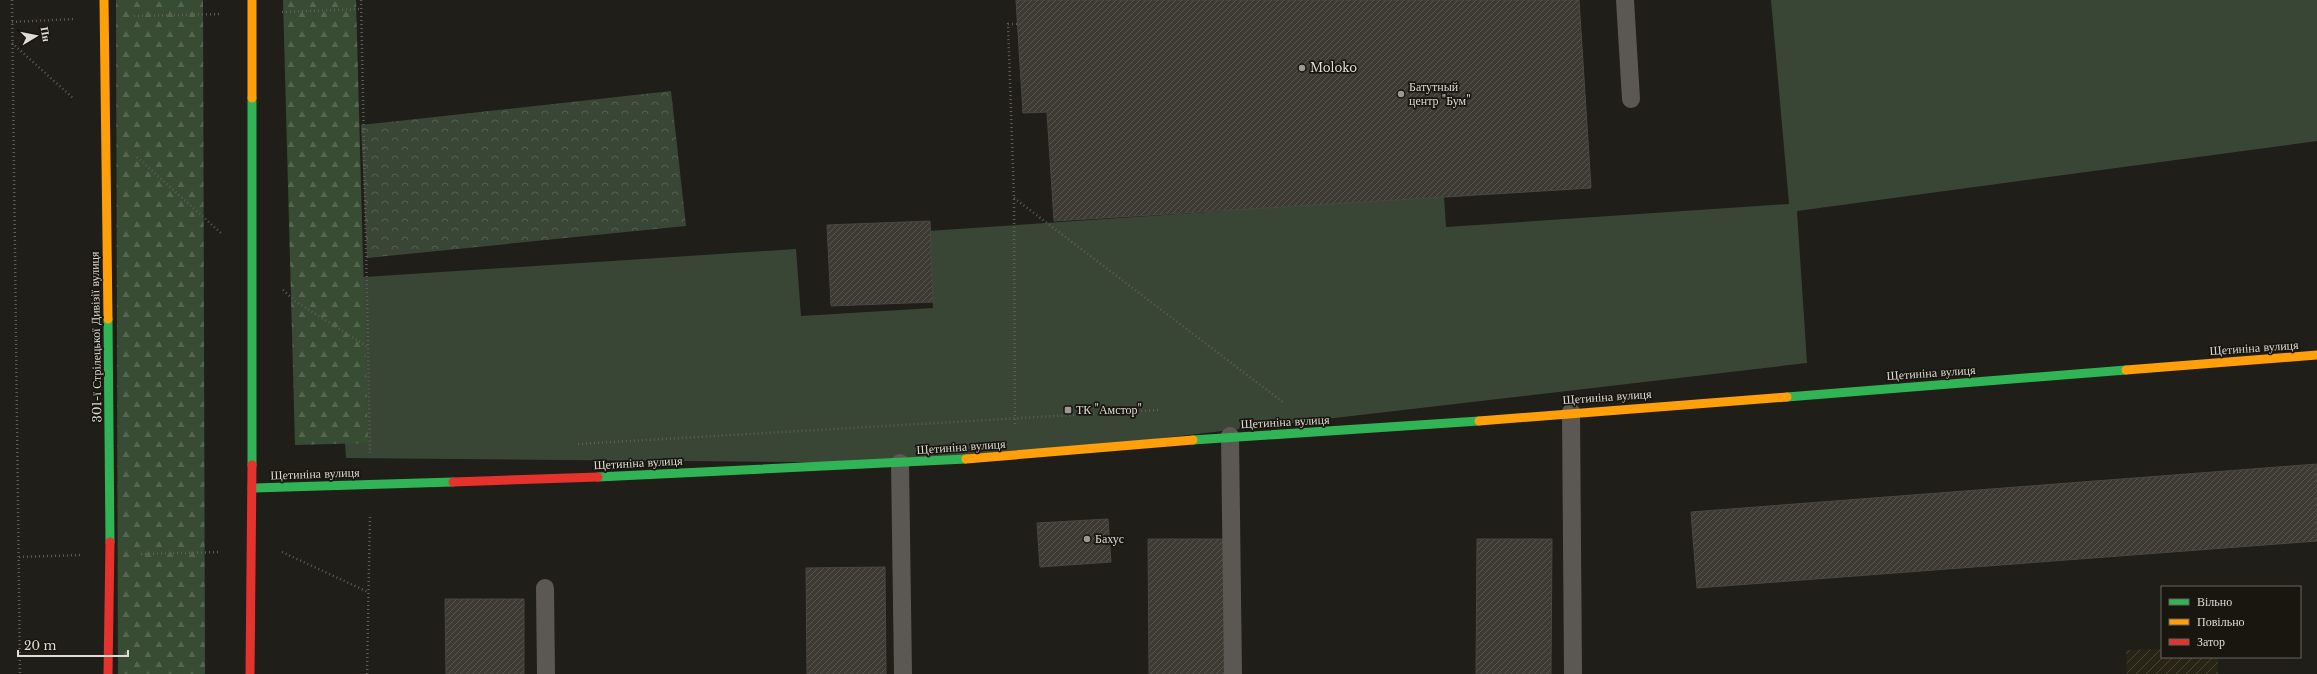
<svg xmlns="http://www.w3.org/2000/svg" width="2317" height="674" font-family="'Libre Baskerville',serif">
<style>
.industrial{fill:url(#industrial-furrows)}
.grass{fill:#394636}
.forest{fill:url(#forest-firs)}
.park{fill:url(#park-crowns)}
.building{fill:url(#building-hatch);stroke:#484743}
.lines{fill:none;stroke-linecap:round;stroke-linejoin:round}
.path{stroke:#5f5c59;stroke-width:2.5;stroke-dasharray:1 3;stroke-linecap:butt}
.lane{stroke:#5b5854;stroke-width:18}
.fast{stroke:#30b455;stroke-width:9}
.slow{stroke:#ff9f0a;stroke-width:9}
.jam{stroke:#e5322d;stroke-width:9}
.poi-dot{fill:#9a9a94;stroke:#18160e;stroke-width:1.5}
.labels{text-anchor:middle;stroke-width:3.5;stroke-linejoin:round;paint-order:stroke}
.poi-label{font-size:12px;fill:#dddcd6;stroke:#18160e;text-anchor:start}
.street-label{font-size:12px;fill:#dddcd6;stroke:#18160e}
</style>
<defs>
<pattern id="industrial-furrows" width="10" height="10" patternUnits="userSpaceOnUse"><rect width="10" height="10" fill="#282517"/><path d="M-1 1l2-2M0 10L10 0M9 11l2-2" fill="none" stroke="#474438"/></pattern>
<pattern id="forest-firs" width="22" height="20" patternUnits="userSpaceOnUse"><rect width="22" height="20" fill="#374c33"/><path d="M5 1l3.5 6h-7zM16 11l3.5 6h-7z" fill="#546550"/></pattern>
<pattern id="park-crowns" width="20" height="18" patternUnits="userSpaceOnUse"><rect width="20" height="18" fill="#394636"/><path d="M2 6a3 3 0 1 1 6 0M12 15a3 3 0 1 1 6 0" fill="none" stroke="#556052"/></pattern>
<pattern id="building-hatch" width="6" height="6" patternUnits="userSpaceOnUse"><rect width="6" height="6" fill="#3c3a32"/><path d="M-1 1l2-2M0 6l6-6M5 7l2-2" fill="none" stroke="#58564f"/></pattern>
</defs>
<rect width="100%" height="100%" fill="#1f1e19"/>
<path class="industrial" d="M2162 649V657H2218V674H2127L2126 650Z"/>
<path class="grass" d="M1213 0H1579L1591 188 1444 197 1446 227 1789 204 1771 0H2317V141L1797 211 1807 363 1016 455 900 463 346 458 334 279 796 249 801 316 933 308 928 231 1223 211Z"/>
<path class="forest" d="M116 0H203L205 674H118Z
M283 0H356L368 443 295 445Z"/>
<path class="park" d="M671 91 686 226 367 258 361 125Z"/>
<path class="building" d="M1016 0H1579L1591 188 1054 221 1047 112 1023 113Z
M930 221 933 302 831 306 827 225Z
M2317 464V541L1697 588 1691 512Z
M1108 519 1111 562 1040 567 1037 523Z
M1148 539H1223L1225 674H1149Z
M1477 539H1552L1551 674H1476Z
M885 567 886 674H807L806 568Z
M445 599H524V674H446Z"/>
<g class="lines">
<path class="path" d="M12 0 20 674
M361 0 368 346
M282 12 361 9
M134 16 221 14
M12 22 73 19
M12 43 74 99
M137 157 222 234
M1014 198 1284 403
M283 290 295 301 368 347 370 453
M1015 424 1014 198 1008 24H1018
M578 444 1158 410
M282 552 368 592
M141 554 221 552
M19 557 80 555
M367 674 370 514"/>
<path class="lane" d="M1625 0 1631 99
M1571 412 1573 674
M1230 436 1233 674
M900 463 903 674
M545 588 546 674"/>
<path class="fast" d="M252 98V465
M108 319 110 542
M1787 397 2126 370
M1193 440 1479 421
M598 477 966 459
M252 488 453 482"/>
<path class="slow" d="M104 0 108 319
M252 0V98
M2126 370 2317 355
M1479 421 1787 397
M966 459 1193 440"/>
<path class="jam" d="M453 482 598 477
M108 674 110 542
M250 674 252 465"/>
</g>
<g class="poi-dot">
<circle cx="1302" cy="68" r="4"/>
<circle cx="1401" cy="94" r="4"/>
<rect x="1064" y="406" width="8" height="8" rx="2"/>
<circle cx="1087" cy="539" r="4"/>
</g>
<g class="labels">
<g class="poi-label">
<text x="1310" y="72">Moloko</text>
<text x="1409" y="91">Батутный<tspan x="1409" dy="14">центр "Бум"</tspan></text>
<text x="1076" y="414">ТК "Амстор"</text>
<text x="1095" y="543">Бахус</text>
</g>
<g class="street-label">
<text transform="translate(96 337) rotate(-91)" y="4">301-ї Стрілецької Дивізії вулиця</text>
<text transform="translate(2254 348) rotate(-4)" y="4">Щетиніна вулиця</text>
<text transform="translate(1931 373) rotate(-4)" y="4">Щетиніна вулиця</text>
<text transform="translate(1607 397) rotate(-4)" y="4">Щетиніна вулиця</text>
<text transform="translate(1285 422) rotate(-3)" y="4">Щетиніна вулиця</text>
<text transform="translate(961 447) rotate(-4)" y="4">Щетиніна вулиця</text>
<text transform="translate(638 463) rotate(-3)" y="4">Щетиніна вулиця</text>
<text transform="translate(315 474) rotate(-2)" y="4">Щетиніна вулиця</text>
</g>
</g>
<rect x="2161" y="586" width="140" height="72" fill="#18160e" stroke="#67655e"/>
<rect x="2169" y="599" width="20" height="6" fill="#30b455" stroke="#67655e"/>
<text x="2197" y="606" font-size="12" fill="#dddcd6">Вільно</text>
<rect x="2169" y="619" width="20" height="6" fill="#ff9f0a" stroke="#67655e"/>
<text x="2197" y="626" font-size="12" fill="#dddcd6">Повільно</text>
<rect x="2169" y="639" width="20" height="6" fill="#e5322d" stroke="#67655e"/>
<text x="2197" y="646" font-size="12" fill="#dddcd6">Затор</text>
<g transform="translate(36 36) rotate(80)" stroke="#18160e" stroke-width="3" paint-order="stroke">
<path d="M0-3L7 15L0 10L-7 15Z" fill="#dddcd6"/>
<text y="-6" font-size="11" font-weight="bold" text-anchor="middle" fill="#dddcd6">Пн</text>
</g>
<path d="M18 650v6h110v-6" fill="none" stroke="#dddcd6" stroke-width="2"/>
<text x="24" y="650" font-size="12" fill="#dddcd6" stroke="#18160e" stroke-width="3" paint-order="stroke">20 m</text>
</svg>
